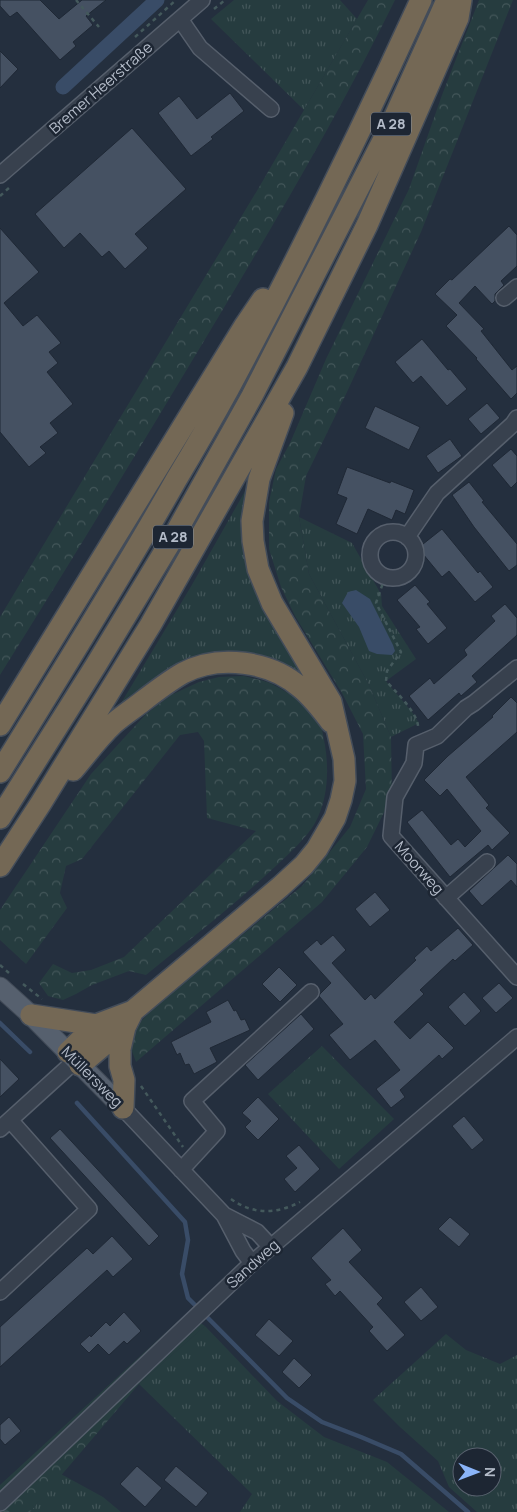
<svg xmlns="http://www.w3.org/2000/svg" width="517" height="1512" font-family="Manrope,sans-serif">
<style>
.grass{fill:url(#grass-tufts);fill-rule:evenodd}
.forest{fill:url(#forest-crowns)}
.water{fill:#394c67}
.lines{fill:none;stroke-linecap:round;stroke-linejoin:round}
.stream{stroke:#394c67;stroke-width:4.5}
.canal{stroke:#394c67;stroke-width:15}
.building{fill:#455162;stroke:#1f2835}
.minor-casing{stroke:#565f6c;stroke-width:18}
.major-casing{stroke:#414a57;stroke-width:21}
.highway-casing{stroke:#434c59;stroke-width:24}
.path{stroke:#44595c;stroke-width:2.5;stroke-dasharray:4 4;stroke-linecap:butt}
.minor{stroke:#38414e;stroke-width:15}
.major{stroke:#56606e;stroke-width:19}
.highway{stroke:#746855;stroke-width:21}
.labels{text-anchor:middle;stroke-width:5;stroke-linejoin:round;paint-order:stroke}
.shield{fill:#1d2633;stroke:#878f9c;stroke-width:1}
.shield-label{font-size:14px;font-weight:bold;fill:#b4bcc9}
.street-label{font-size:15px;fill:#b4bcc9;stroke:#1d2633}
</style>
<defs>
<pattern id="grass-tufts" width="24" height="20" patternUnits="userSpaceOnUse" patternTransform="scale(1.25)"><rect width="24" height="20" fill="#263c3f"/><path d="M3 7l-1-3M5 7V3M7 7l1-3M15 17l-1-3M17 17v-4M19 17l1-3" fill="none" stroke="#435659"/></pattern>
<pattern id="forest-crowns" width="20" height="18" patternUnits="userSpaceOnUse" patternTransform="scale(1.25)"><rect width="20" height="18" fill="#263c3f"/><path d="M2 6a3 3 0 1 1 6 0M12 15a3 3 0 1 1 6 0" fill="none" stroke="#435659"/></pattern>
</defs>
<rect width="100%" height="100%" fill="#242f3e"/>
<path class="grass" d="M234 0H340L357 19 304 110 211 19Z
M253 477 247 516 320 695 221 655 120 705 193 583Z
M299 517 352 543 381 594 382 606 416 659 386 681 412 712 419 723 391 737 369 685 309 574Z
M322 1046 394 1119 339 1169 268 1094Z
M205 1326 277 1401 324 1437 387 1462 449 1512H240L252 1494 139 1384Z
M446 1334 466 1350 500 1364 517 1355V1512H477L449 1487 438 1461 400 1427 373 1400ZM462 1457H492V1487H462Z
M61 1474 103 1497 121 1512H30Z"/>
<path class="forest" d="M368 0H395C340 112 277 219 213 326 143 443 72 560 0 675V617L258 189Z
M479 0H513L421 232 347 392 306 476 299 517 309 574 369 685 391 737 392 796 367 847 322 902 136 1062 129 1043 136 1027 153 1008 302 886 350 827 366 789 363 734 342 693 295 616 281 587 269 549V502L276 469 290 443 326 359 409 189 442 95Z
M244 676C252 678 262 680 270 683 284 690 306 703 316 716 322 724 323 735 325 745 329 770 328 800 315 823 308 836 288 855 277 865 236 904 190 939 146 975L129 971 92 985 76 994 63 1000 48 996 39 983 53 964 72 973 91 970 124 957 256 831 207 818 204 741 198 732 180 735 82 859 66 866 60 893 67 908 26 964 0 940V910L91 774 146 714 171 695 199 682 219 677Z
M186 1314 205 1326 139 1384 30 1512H0V1485Z"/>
<path class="water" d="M356 590 370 599 393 645 395 651 392 655 377 654 369 651 359 627 342 603 348 592Z"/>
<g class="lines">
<path class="stream" d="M0 1023 30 1052
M77 1103 185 1222 188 1240 182 1274 188 1298 201 1311 287 1398 322 1422 361 1437 401 1454 468 1512"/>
<path class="canal" d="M63 87 157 0"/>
</g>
<path class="building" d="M0 0H40L59 19 82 0H106L86 16 93 25 73 42 76 46 60 60 17 12 10 17 0 6Z
M0 51 18 69 0 88Z
M230 93 244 111 211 137 213 139 191 156 158 113 179 96 197 119Z
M132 128 186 189 135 234 148 248 125 269 109 251 102 257 80 233 64 248 35 214Z
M509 226 517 235V266L501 281 504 285 495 294V301L492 304 475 286 459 303 484 329 481 331 512 370 517 366V393L511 399 476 359 477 358 446 326 457 315 435 294 450 279 452 280Z
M0 228 39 272 4 303 23 326 37 315 61 343 49 352 58 363 47 372 73 404 50 423 58 433 40 447 46 453 29 467 0 432Z
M422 339 448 370 450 369 467 389 447 406 421 376 413 383 395 362Z
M487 403 500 418 481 434 468 419Z
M375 406 420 427 409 450 365 428Z
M450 439 462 456 438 473 426 456Z
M511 449 517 456V482L511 488 492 465Z
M347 467 390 483 391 481 414 490 405 514 396 510 392 520 368 509 357 534 336 524 347 498 337 494Z
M469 482 484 501 482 502 517 544V565L509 571 474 527 452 495Z
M442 529 478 573 480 571 493 587 475 602 449 571 442 577 418 548Z
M415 585 430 602 427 604 447 628 428 644 416 629 420 627 397 600Z
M505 604 517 618V635L472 676 477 682 461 696 459 693 428 720 409 696 430 678 434 684 467 655 464 650 495 621 491 616Z
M511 697 517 703V732L466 777 489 805 486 808 510 833 492 850 488 845 450 877 407 822 422 810 451 845 458 839 465 847 481 831 447 789 440 796 424 780 448 756 493 717 492 716Z
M508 855 517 864V887L511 880 482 906 469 891Z
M375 892 390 910 370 927 355 909Z
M458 928 473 945 455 961 453 959 420 990 424 994 394 1022 410 1039 428 1022 454 1048 442 1059 439 1055 400 1090 405 1097 391 1108 376 1089 400 1070 375 1040 350 1060 329 1035 343 1024 319 996 320 994 331 983 303 952 317 940 321 945 333 935 346 950 332 963 365 1000 371 994 375 999 416 960 414 958 427 946 431 951Z
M279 967 297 985 280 1002 262 984Z
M499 983 513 998 496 1013 482 998Z
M464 992 481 1011 465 1026 448 1007Z
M228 1000 234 1011 236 1010 241 1020 245 1019 250 1030 210 1048 217 1062 194 1074 189 1064 185 1065 180 1053 177 1055 171 1042 211 1022 206 1012Z
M301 1014 314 1029 258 1080 245 1065Z
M0 1059 19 1079 0 1097Z
M258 1097 279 1119 258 1140 245 1127 251 1121 242 1113Z
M464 1116 484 1140 472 1150 452 1126Z
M60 1129 159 1236 149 1246 50 1138Z
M299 1145 320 1169 295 1192 284 1179 297 1168 286 1156Z
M450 1217 470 1234 459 1247 438 1229Z
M343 1228 362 1250 349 1262 383 1298 377 1304 405 1335 387 1351 369 1331 373 1327 340 1291 335 1296 325 1284 331 1280 311 1258Z
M112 1236 133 1259 113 1277 107 1270 0 1367V1327L87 1248 93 1254Z
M421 1287 438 1307 421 1321 404 1302Z
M124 1312 141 1331 127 1344 124 1341 109 1355 98 1344 89 1353 80 1344 90 1335 91 1337 106 1322 110 1326Z
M269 1319 293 1341 279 1356 255 1335Z
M294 1358 312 1375 299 1388 282 1372Z
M9 1417 21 1431 5 1445 0 1439V1425Z
M137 1466 162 1488 145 1507 120 1484Z
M176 1466 208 1493 196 1507 164 1480Z"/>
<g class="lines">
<g class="minor-casing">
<path id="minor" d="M180 19 200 48 271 109
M0 175 202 0
M504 298 517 287
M370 555a23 23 0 1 1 46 0a23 23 0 1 1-46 0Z
M407 537 437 493 513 424 517 418
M517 668 474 703 466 708 437 736 416 745 414 763 395 797 391 836 517 977
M446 898 487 862
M123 1108 224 1215 243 1251 252 1263
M0 1129 76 1060
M181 1170 217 1131 192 1101 311 992
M224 1215 257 1232 271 1247
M0 1292 89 1209 10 1120
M0 1503 252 1263 517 1037"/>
</g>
<g class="major-casing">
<path id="major" d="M0 987 31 1015 123 1108"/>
</g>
<g class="highway-casing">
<path id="highway" d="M0 725 244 327 263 299
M73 770C86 755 98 738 113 724 122 716 133 709 143 701 156 691 169 681 183 673 219 654 271 661 301 688 313 698 322 710 331 722
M0 772C60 675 120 579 176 480 194 450 212 419 229 388 297 261 361 131 421 0
M0 818 96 665 174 536 252 396 391 125 447 0
M0 866 41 803 151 624 297 367 367 225 458 18 461 0
M31 1015 96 1025 133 1011 280 887 304 865 317 849 335 818 341 800 345 781 344 759 331 702 272 603 258 569 253 541 252 521 259 479 283 413
M68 1052 96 1025
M80 1065 125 1027
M123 1108 124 1080 120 1066V1049L125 1027 133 1011"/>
</g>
<path class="path" d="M76 0 99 27
M214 9 225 0
M135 37 176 0
M0 196 10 187
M385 577 376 603 401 652 387 671 386 681C396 692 420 715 418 729
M0 965 9 973
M23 984 42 999
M141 1086 183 1147
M231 1199C253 1215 277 1214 300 1202"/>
<use href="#minor" class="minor"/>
<use href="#major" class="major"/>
<use href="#highway" class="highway"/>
</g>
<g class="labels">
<g class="shield">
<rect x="371" y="112.5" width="40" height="23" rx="4"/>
<rect x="153" y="525.5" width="40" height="23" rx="4"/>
</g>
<g class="shield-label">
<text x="391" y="129">A 28</text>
<text x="173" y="542">A 28</text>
</g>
<g class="street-label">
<text transform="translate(101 88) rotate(-41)" y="5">Bremer Heerstraße</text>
<text transform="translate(419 868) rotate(48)" y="5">Moorweg</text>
<text transform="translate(92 1077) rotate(45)" y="5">Müllersweg</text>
<text transform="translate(253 1264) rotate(-42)" y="5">Sandweg</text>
</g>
</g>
<g transform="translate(477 1472) rotate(91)"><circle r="24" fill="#1d2633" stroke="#59626f"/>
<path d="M0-4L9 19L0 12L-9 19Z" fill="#8ab4f8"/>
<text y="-8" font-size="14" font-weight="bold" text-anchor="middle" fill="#b4bcc9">N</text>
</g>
</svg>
